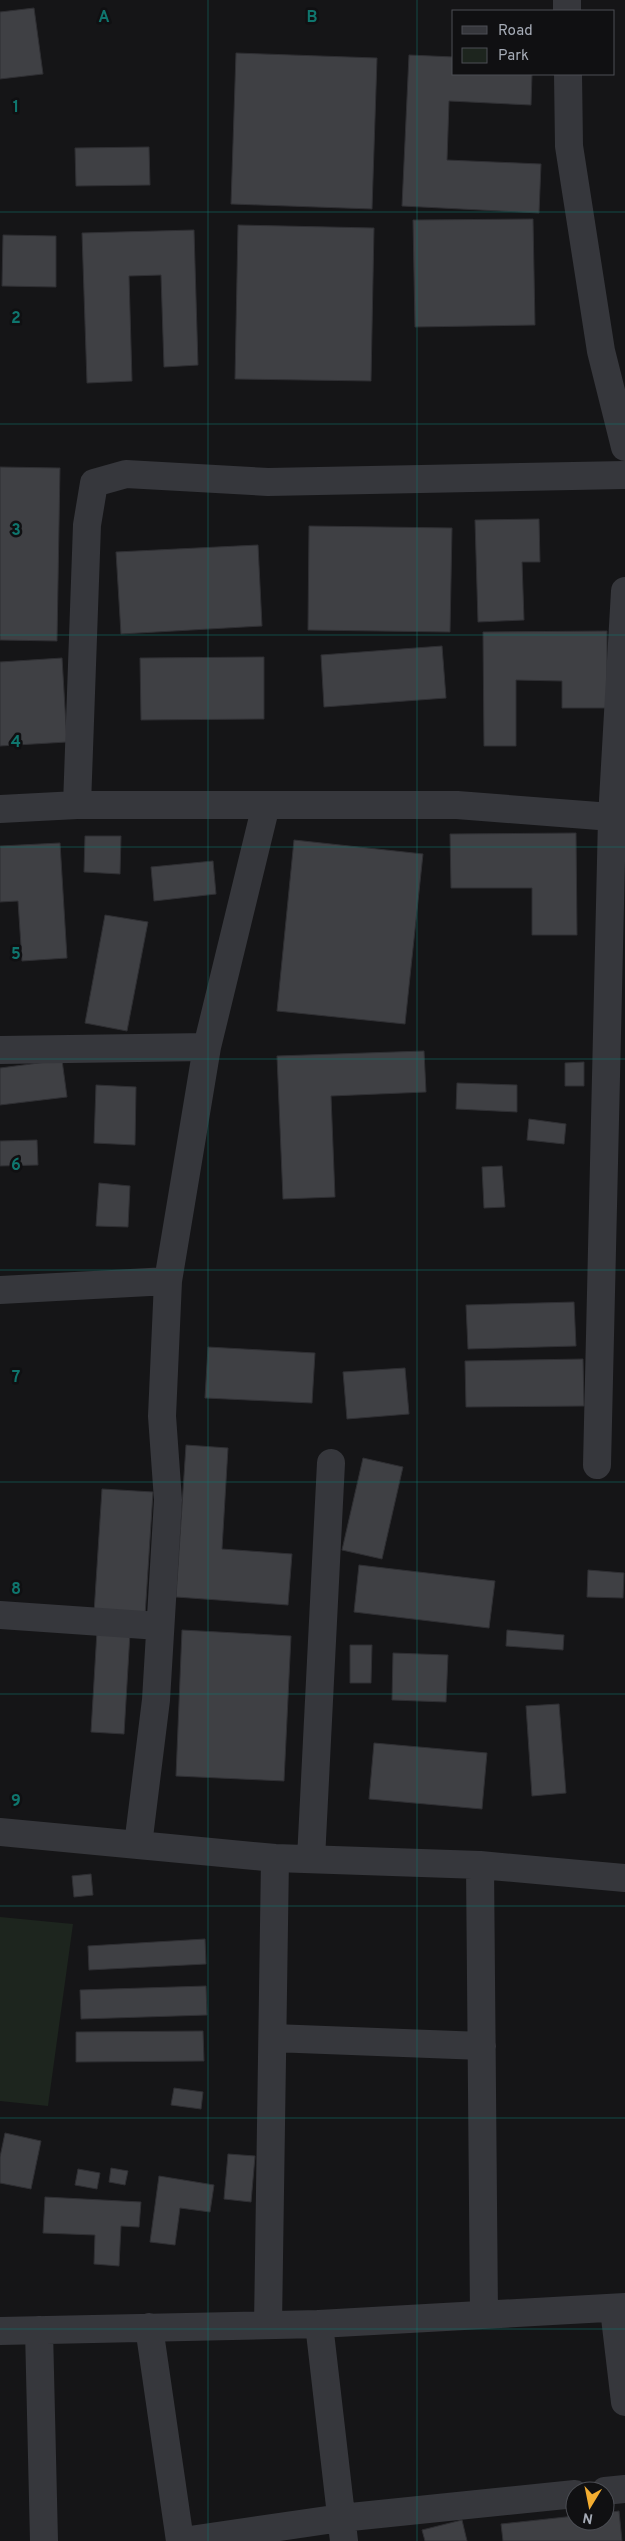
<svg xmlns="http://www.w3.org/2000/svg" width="625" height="2541" font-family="Overpass,sans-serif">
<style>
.green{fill:#1d251e}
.building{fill:#3f4044;stroke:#2f2f33}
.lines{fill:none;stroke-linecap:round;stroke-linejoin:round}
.street{stroke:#36373c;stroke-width:28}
.grid{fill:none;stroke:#0f766e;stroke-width:1;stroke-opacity:0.55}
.grid-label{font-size:16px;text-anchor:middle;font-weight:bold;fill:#0f766e;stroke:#101012;stroke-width:5;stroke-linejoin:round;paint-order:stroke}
</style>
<rect width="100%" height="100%" fill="#151517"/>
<path class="green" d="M0 1917 73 1924 48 2106 0 2101Z"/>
<path class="building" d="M34 8 43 74 0 79V12Z
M236 53 377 58 372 209 231 204Z
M409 55 454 57V74H532L531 105 449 101 447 160 541 164 539 213 402 206Z
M149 147 150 185 76 186 75 148Z
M533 219 535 325 415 327 413 220Z
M238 225 374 228 371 381 235 379Z
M194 230 198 365 164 367 161 275 129 276 132 381 87 383 82 233Z
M3 235 56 236V287L2 286Z
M0 467 60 468 57 641 0 640Z
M539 519 540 562H522L524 620 478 622 475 520Z
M309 526 452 528 450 632 308 630Z
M258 545 262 626 121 634 116 552Z
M607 631V708H562V681L516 680V746H484L483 632Z
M442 646 446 698 324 707 321 655Z
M264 657V719L141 720 140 658Z
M62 658 67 742 0 746V662Z
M576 833 577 935H532V888H451L450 834Z
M85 836H121L120 874 84 872Z
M294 840 423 854 405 1024 277 1011Z
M60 843 67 958 22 961 18 901 0 902V846Z
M213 861 216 894 154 901 151 867Z
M105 915 148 922 127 1031 85 1023Z
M424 1051 426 1092 331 1096 335 1197 283 1199 277 1056Z
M62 1060 67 1097 0 1105V1068Z
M584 1062V1086H565V1063Z
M457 1083 517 1085V1112L456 1109Z
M96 1085 136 1087 135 1145 94 1143Z
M529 1119 566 1124 564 1144 527 1140Z
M37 1140 38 1165 0 1166V1141Z
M502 1166 505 1207 484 1208 482 1167Z
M99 1183 130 1186 128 1227 96 1226Z
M574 1302 576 1346 468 1349 466 1305Z
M208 1347 315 1353 312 1403 205 1398Z
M583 1359 584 1406 466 1407 465 1361Z
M405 1368 409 1414 347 1419 343 1372Z
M186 1445 228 1448 222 1549 292 1554 288 1605 176 1597Z
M363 1458 403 1467 382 1559 342 1550Z
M102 1489 153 1492 145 1616 94 1613Z
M359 1565 495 1581 489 1628 354 1612Z
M588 1570 624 1573 623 1598 587 1597Z
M182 1630 291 1636 284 1781 176 1776Z
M507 1630 564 1635 563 1650 506 1646Z
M97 1631 130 1633 124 1734 91 1732Z
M350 1645H372L371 1683H350Z
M393 1653 448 1655 446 1702 392 1700Z
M559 1704 566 1793 532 1796 526 1706Z
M374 1743 487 1753 482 1809 369 1799Z
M91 1874 93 1895 74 1897 72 1876Z
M205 1939 206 1964 89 1970 88 1946Z
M206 1986 207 2015 81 2019 80 1990Z
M203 2031 204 2061 76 2062V2032Z
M174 2088 203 2092 201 2109 171 2105Z
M5 2133 41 2141 31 2189 0 2183V2157Z
M228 2154 255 2156 251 2202 224 2199Z
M111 2168 128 2171 125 2185 109 2182Z
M78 2169 100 2173 97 2189 75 2185Z
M159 2176 214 2185 210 2212 180 2208 175 2245 150 2242Z
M45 2197 141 2202 139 2227 121 2226 119 2266 94 2264 95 2235 43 2233Z
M619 2511 622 2541H503L501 2524 575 2516V2521H605V2513Z
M462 2520 467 2541H425L422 2530Z"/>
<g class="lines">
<path class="street" d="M567 0V11
M568 74 569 146 601 351 625 447
M77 805 87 525 94 483 126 474 268 482 625 475
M266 805 207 1047 168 1281 162 1416 168 1500 156 1700 138 1845 275 1858 480 1865 625 1878
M0 809 77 805H457L625 818
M0 1050 207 1047
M0 1290 168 1281
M597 1465 612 818 625 591
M0 1615 159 1626
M0 1832 138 1845
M311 1859 331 1463
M480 1865 484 2315
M273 2038 482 2046
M614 2309 625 2402
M319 2324 344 2541
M268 2325 275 1858
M149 2327 180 2541
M39 2330 44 2541
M0 2331 319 2324 625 2307
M605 2491 625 2489
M183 2541 341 2518 575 2494"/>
</g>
<path class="grid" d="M208 0V2541M417 0V2541M0 212H625M0 424H625M0 635H625M0 847H625M0 1059H625M0 1270H625M0 1482H625M0 1694H625M0 1906H625M0 2118H625M0 2329H625"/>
<g class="grid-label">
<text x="104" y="22">A</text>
<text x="312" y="22">B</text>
<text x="16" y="112">1</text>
<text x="16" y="323">2</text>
<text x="16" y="535">3</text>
<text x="16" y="747">4</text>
<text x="16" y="959">5</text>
<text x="16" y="1170">6</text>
<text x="16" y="1382">7</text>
<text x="16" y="1594">8</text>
<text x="16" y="1806">9</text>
</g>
<rect x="452" y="10" width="162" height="65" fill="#101012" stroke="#4c4e54"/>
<rect x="462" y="26" width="25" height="8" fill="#36373c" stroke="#4c4e54"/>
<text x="498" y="35" font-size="15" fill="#a6acb7">Road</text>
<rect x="462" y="48" width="25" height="15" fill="#1d251e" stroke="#4c4e54"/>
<text x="498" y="60" font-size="15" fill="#a6acb7">Park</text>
<g transform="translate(590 2506) rotate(190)"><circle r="24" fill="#101012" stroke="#4c4e54"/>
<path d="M0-4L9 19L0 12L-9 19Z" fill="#f3ad31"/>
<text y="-8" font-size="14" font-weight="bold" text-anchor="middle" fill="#a6acb7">N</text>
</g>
</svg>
